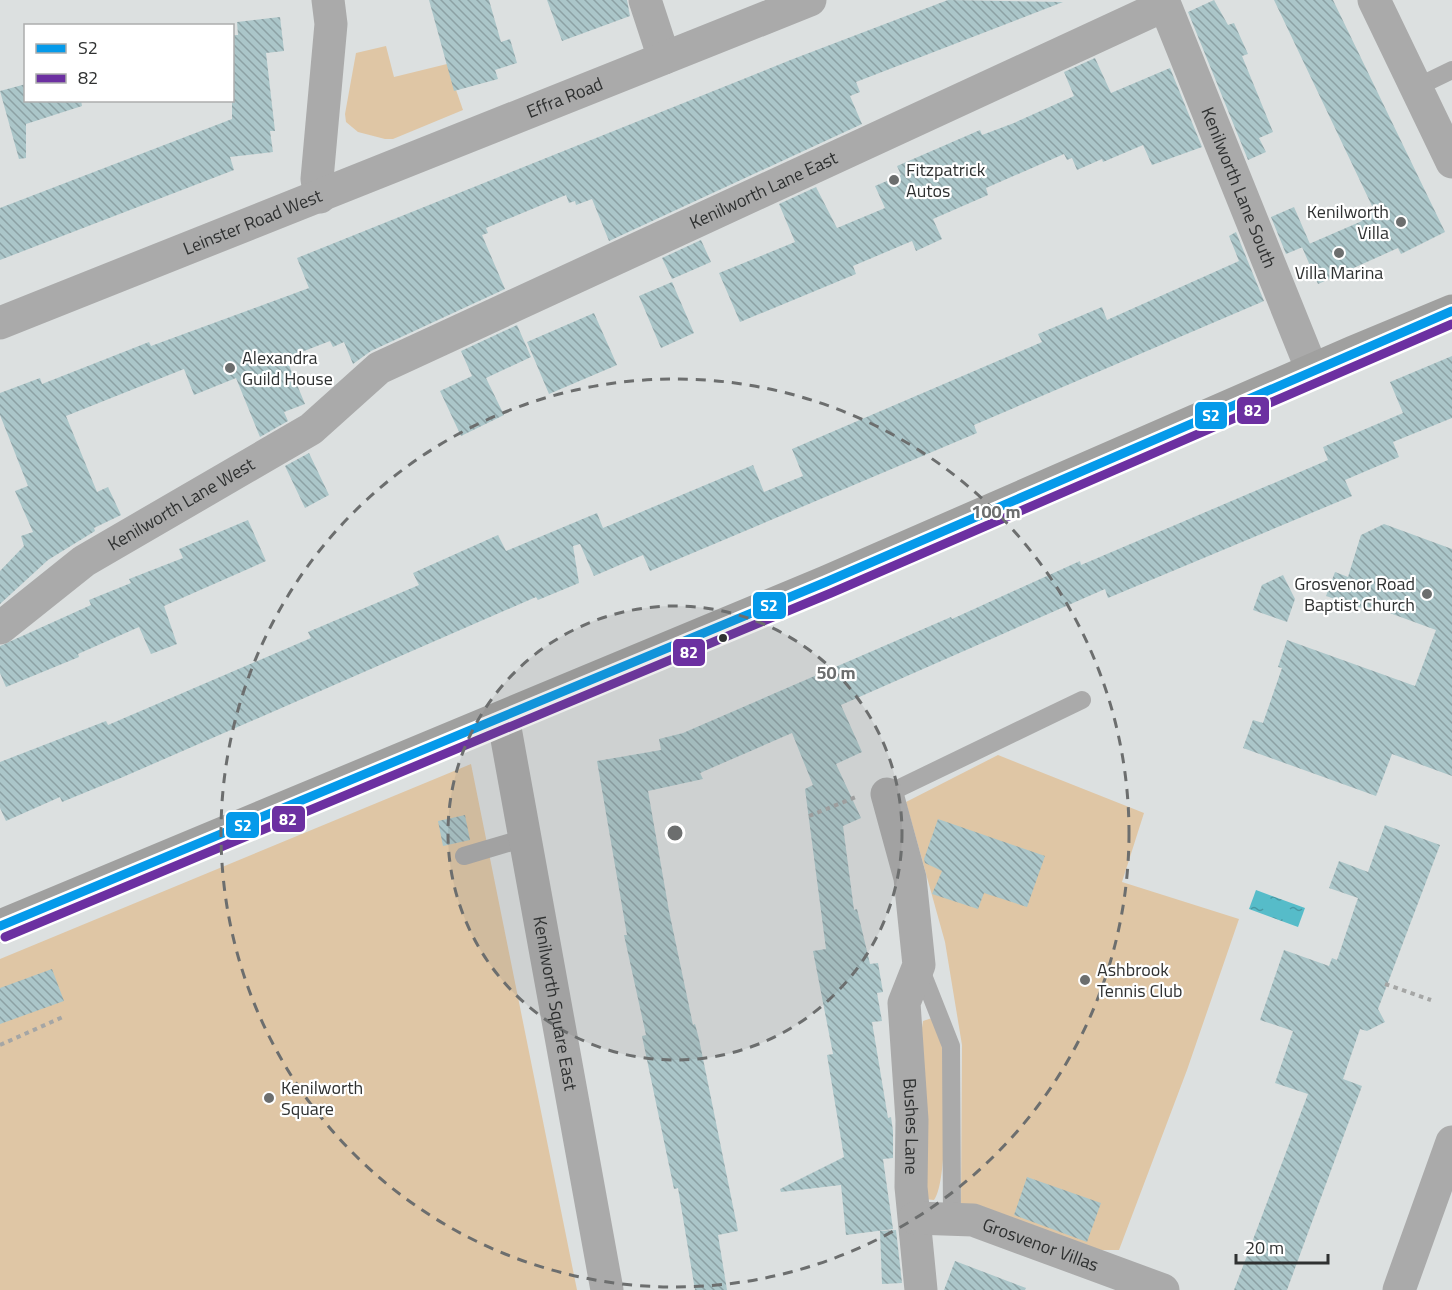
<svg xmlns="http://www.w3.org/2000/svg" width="1452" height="1290" font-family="'Titillium Web',sans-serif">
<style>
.green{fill:#dfc6a5}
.water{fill:url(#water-ripples)}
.building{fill:url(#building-back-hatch)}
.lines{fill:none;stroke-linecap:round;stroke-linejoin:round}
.path{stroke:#a5a6a5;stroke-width:4;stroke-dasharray:4.5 4.5;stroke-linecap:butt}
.lane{stroke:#aaa;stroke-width:18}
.street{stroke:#aaa;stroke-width:33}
.secondary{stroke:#a0a09f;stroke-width:33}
.bus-1-casing{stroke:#fff;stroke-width:14}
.bus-2-casing{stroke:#fff;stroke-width:14}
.bus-1{stroke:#059aea;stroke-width:9}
.bus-2{stroke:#6c30a1;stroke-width:9}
.ring{fill:none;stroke:#6c6e6e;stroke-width:3;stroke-dasharray:10 8}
.poi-dot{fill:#6c6e6e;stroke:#fff;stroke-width:2}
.bus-dot{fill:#2f3131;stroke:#fff;stroke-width:2}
.labels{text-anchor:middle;stroke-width:4.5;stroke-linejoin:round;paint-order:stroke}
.street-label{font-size:18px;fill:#2f3131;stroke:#fff}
.poi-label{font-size:18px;fill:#2f3131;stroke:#fff;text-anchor:start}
.centre{fill:#6c6e6e;stroke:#fff;stroke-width:3}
.ring-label{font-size:18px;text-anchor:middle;font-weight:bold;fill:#6c6e6e;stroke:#fff;stroke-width:4.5;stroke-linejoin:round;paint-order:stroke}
.line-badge{stroke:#fff;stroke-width:2}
.badge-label{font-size:16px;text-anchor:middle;font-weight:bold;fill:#fff}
</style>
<defs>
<pattern id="water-ripples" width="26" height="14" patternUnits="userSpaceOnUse" patternTransform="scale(1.5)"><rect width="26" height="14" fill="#56bcc9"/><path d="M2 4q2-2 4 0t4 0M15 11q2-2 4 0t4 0" fill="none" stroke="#4899a4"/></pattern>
<pattern id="building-back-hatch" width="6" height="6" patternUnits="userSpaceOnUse" patternTransform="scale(1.5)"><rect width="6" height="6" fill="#abc6c9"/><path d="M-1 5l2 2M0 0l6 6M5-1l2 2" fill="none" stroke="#8ca1a4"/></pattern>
</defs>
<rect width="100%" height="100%" fill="#dce0e0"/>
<path class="green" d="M386 46 394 77 447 64 463 110 393 139H385L358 132 346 122 345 114 356 53Z
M998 755 1144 813 1122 882 1239 919 1187 1070 1119 1250H1086L961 1205 962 1045 945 942 906 802Z
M471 764 577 1290H0V959Z
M935 1017C937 1024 940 1032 941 1039 945 1067 949 1180 934 1200L925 1199 919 1048 923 1021Z"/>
<path class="water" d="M1256 890 1305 908 1298 927 1249 909Z"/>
<path class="building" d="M429 0H489L501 42 510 39 517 63 495 70 498 79 454 91Z
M547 0H627L630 16 562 41Z
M948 0 1063 2 856 82 860 92 850 96 862 124 609 241 592 199 576 205 575 201 569 203 566 195 486 228 488 233 482 235 505 289 371 351 353 364 344 342 333 347 330 341 286 358 305 404 284 412 288 421 260 437 236 378 194 395 184 369 66 416 97 492 108 487 121 515 94 528 95 531 48 560 0 604V571L24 546 21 536 33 532 15 491 28 486 0 415V393L40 378 42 384 149 342 151 346 309 288 297 258 793 59Z
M1214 0 1228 25 1234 23 1248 54 1242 56 1273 132 1259 138 1266 152 1248 160 1188 12Z
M1274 0H1333L1445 232 1401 254 1398 248 1318 284 1302 247 1362 221 1359 215 1373 208Z
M280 17 284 51 266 53 275 131H270L273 152 230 157 234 170 0 260V208L232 119V35H238L237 22Z
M1095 58 1111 93 1170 68 1202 147 1152 165 1143 145 1103 162 1102 159 1077 170 1072 158 1067 160 1064 154 986 188 988 195 933 219 942 239 916 251 912 241 853 266 856 274 740 322 719 273 795 242 779 204 816 187 837 228 885 208 875 186 901 175 897 166 980 130 982 135 1014 123 1074 96 1064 72Z
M26 84V100H81L82 106 26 124V158L19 159 0 91Z
M1294 207 1310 244 1286 254 1271 217Z
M1236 232 1264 301 974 425 977 433 650 571 643 555 594 576 580 544 573 546 579 583 538 600 536 597 123 777 62 802 60 797 6 821 0 808V762L106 721 108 725 311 638 308 632 419 585 413 573 498 535 506 551 597 513 603 528 753 465 764 492 803 476 792 449 1042 342 1038 334 1102 307 1107 320 1239 261 1229 236Z
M701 240 711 262 672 279 662 258Z
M672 282 694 333 661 348 639 296Z
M594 313 617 365 549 394 527 342Z
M517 325 531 357 486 378 504 415 461 436 440 391 472 376 461 351Z
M1452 356V418L1393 442 1399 457 1345 480 1352 496 1108 598 1105 589 841 705 862 752 836 764 861 818 843 826 854 910 857 909 870 964 878 963 883 992 877 993 882 1021 872 1022 888 1118 891 1117 893 1131V1158L883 1159 893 1229 846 1235 841 1185 781 1192 780 1189 844 1157 827 1055 833 1054 813 951 826 949 805 789 813 785 792 733 700 773 703 779 648 791 669 911 693 1025 695 1024 699 1039 738 1231 718 1235 727 1290H695L678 1188 674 1189 642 1036 646 1035 624 935H627L597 761 661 750 659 739 683 733 951 617 952 619 1080 561 1081 565 1328 460 1323 447 1403 413 1390 382Z
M309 453 329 495 305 508 285 466Z
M248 520 266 561 164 606 177 644 151 654 139 627 78 654 79 657 6 687 0 673V646L91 605 89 600 131 583 129 579 183 558 179 549Z
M1384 524 1452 549V776L1392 754 1376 796 1243 748 1253 720 1263 723 1282 668 1278 667 1287 640 1415 686 1436 630 1376 608 1374 612 1326 596 1335 572 1348 577 1361 535Z
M1283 575 1295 599 1287 622 1253 610 1262 585Z
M465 815 470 840 443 846 438 821Z
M938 819 1045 856 1027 907 984 893 978 909 932 894 942 871 925 863 924 859Z
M1385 825 1440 845 1378 1009 1385 1022 1367 1031 1360 1029 1343 1079 1362 1086 1287 1290H1234L1308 1094 1275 1083 1293 1031 1260 1020 1284 950 1329 966 1332 958 1337 960 1358 898 1329 888 1339 861 1368 872Z
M52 969 64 1001 0 1024V988Z
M1027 1177 1101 1203 1087 1242 1014 1215Z
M896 1230 902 1283 882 1284 880 1231Z
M955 1261 1026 1288 1025 1290H944Z"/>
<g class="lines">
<path class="path" d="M809 816 856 797
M1385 984 1431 1000
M0 1045 65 1016"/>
<path class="lane" d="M1415 88 1452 70
M887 794 1082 700
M464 856 525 838
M919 965 951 1046 952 1217"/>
<g class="street">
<path d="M645 0 664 58"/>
<path d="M1374 0 1452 162"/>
<path d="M320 197 317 179 331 24 328 0"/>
<path id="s1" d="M0 323 810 0"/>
<path id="s2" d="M0 628 84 561 311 429 379 368 1165 5 1312 370"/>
<path id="s3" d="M503 717 607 1290"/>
<path id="s4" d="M887 794 910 878 919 965 904 1003 912 1120 911 1187 921 1290"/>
<path id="s5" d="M915 1218 973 1220 1163 1290"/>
<path d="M1399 1290 1452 1142"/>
</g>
<path class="secondary" d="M0 926 826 582 1353 352 1452 311"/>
<g class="bus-1-casing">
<path id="bus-1" d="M0 926 826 582 1452 311"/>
</g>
<g class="bus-2-casing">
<path id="bus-2" d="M5 937 831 593 1452 324"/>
</g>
<use href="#bus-1" class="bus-1"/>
<use href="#bus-2" class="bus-2"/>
</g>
<circle cx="675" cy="833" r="227" fill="#6c6e6e" fill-opacity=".12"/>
<g class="ring">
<circle cx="675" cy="833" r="227"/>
<circle cx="675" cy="833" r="454"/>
</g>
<g class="poi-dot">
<circle cx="894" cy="180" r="6"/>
<circle cx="1401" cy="222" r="6"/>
<circle cx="1339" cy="253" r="6"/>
<circle cx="230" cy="368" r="6"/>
<circle cx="1427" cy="594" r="6"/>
<circle cx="1085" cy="980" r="6"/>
<circle cx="269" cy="1098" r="6"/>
</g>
<circle class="bus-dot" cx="723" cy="638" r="5"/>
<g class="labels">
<g class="street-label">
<text dy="6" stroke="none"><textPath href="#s1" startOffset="608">Effra Road</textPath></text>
<text dy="6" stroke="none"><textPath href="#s2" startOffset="1524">Kenilworth Lane South</textPath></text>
<text dy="6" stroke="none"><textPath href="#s2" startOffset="885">Kenilworth Lane East</textPath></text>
<text dy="6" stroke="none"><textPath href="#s1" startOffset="272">Leinster Road West</textPath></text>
<text dy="6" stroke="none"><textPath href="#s2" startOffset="220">Kenilworth Lane West</textPath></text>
<text dy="6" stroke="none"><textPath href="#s3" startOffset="291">Kenilworth Square East</textPath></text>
<text dy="6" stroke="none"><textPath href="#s4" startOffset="339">Bushes Lane</textPath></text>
<text dy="6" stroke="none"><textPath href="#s5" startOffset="130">Grosvenor Villas</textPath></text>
</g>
<g class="poi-label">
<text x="906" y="176">Fitzpatrick<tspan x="906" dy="21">Autos</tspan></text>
<text x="1389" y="218" text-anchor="end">Kenilworth<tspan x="1389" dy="21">Villa</tspan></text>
<text x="1339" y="279" text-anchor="middle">Villa Marina</text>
<text x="242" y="364">Alexandra<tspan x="242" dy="21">Guild House</tspan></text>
<text x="1415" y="590" text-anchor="end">Grosvenor Road<tspan x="1415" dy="21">Baptist Church</tspan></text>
<text x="1097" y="976">Ashbrook<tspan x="1097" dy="21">Tennis Club</tspan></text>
<text x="281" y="1094">Kenilworth<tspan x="281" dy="21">Square</tspan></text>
</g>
</g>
<circle cx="675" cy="833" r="9" class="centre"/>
<g class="ring-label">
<text x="996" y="518">100 m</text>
<text x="836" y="679">50 m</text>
</g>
<g class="line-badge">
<rect x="1236" y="396" width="34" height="29" rx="6" fill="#6c30a1"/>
<rect x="1194" y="401" width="34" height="29" rx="6" fill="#059aea"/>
<rect x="752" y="591" width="35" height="29" rx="6" fill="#059aea"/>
<rect x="672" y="638" width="34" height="29" rx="6" fill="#6c30a1"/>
<rect x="271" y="805" width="35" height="28" rx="6" fill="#6c30a1"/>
<rect x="225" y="811" width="35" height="28" rx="6" fill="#059aea"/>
</g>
<g class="badge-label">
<text x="1253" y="416">82</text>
<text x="1211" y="421">S2</text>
<text x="769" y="611">S2</text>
<text x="689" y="658">82</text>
<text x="288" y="825">82</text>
<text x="243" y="831">S2</text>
</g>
<rect x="24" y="24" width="210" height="78" fill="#ffffff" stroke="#acadad" stroke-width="1.5"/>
<rect x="36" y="44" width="30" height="9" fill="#059aea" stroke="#acadad" stroke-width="1.5"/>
<text x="78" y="54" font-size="18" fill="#2f3131">S2</text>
<rect x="36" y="74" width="30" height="9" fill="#6c30a1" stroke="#acadad" stroke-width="1.5"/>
<text x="78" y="84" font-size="18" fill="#2f3131">82</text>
<path d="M1236 1254v9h92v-9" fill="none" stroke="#2f3131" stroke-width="3"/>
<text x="1245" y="1254" font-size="18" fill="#2f3131" stroke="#ffffff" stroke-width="4.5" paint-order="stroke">20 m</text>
</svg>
